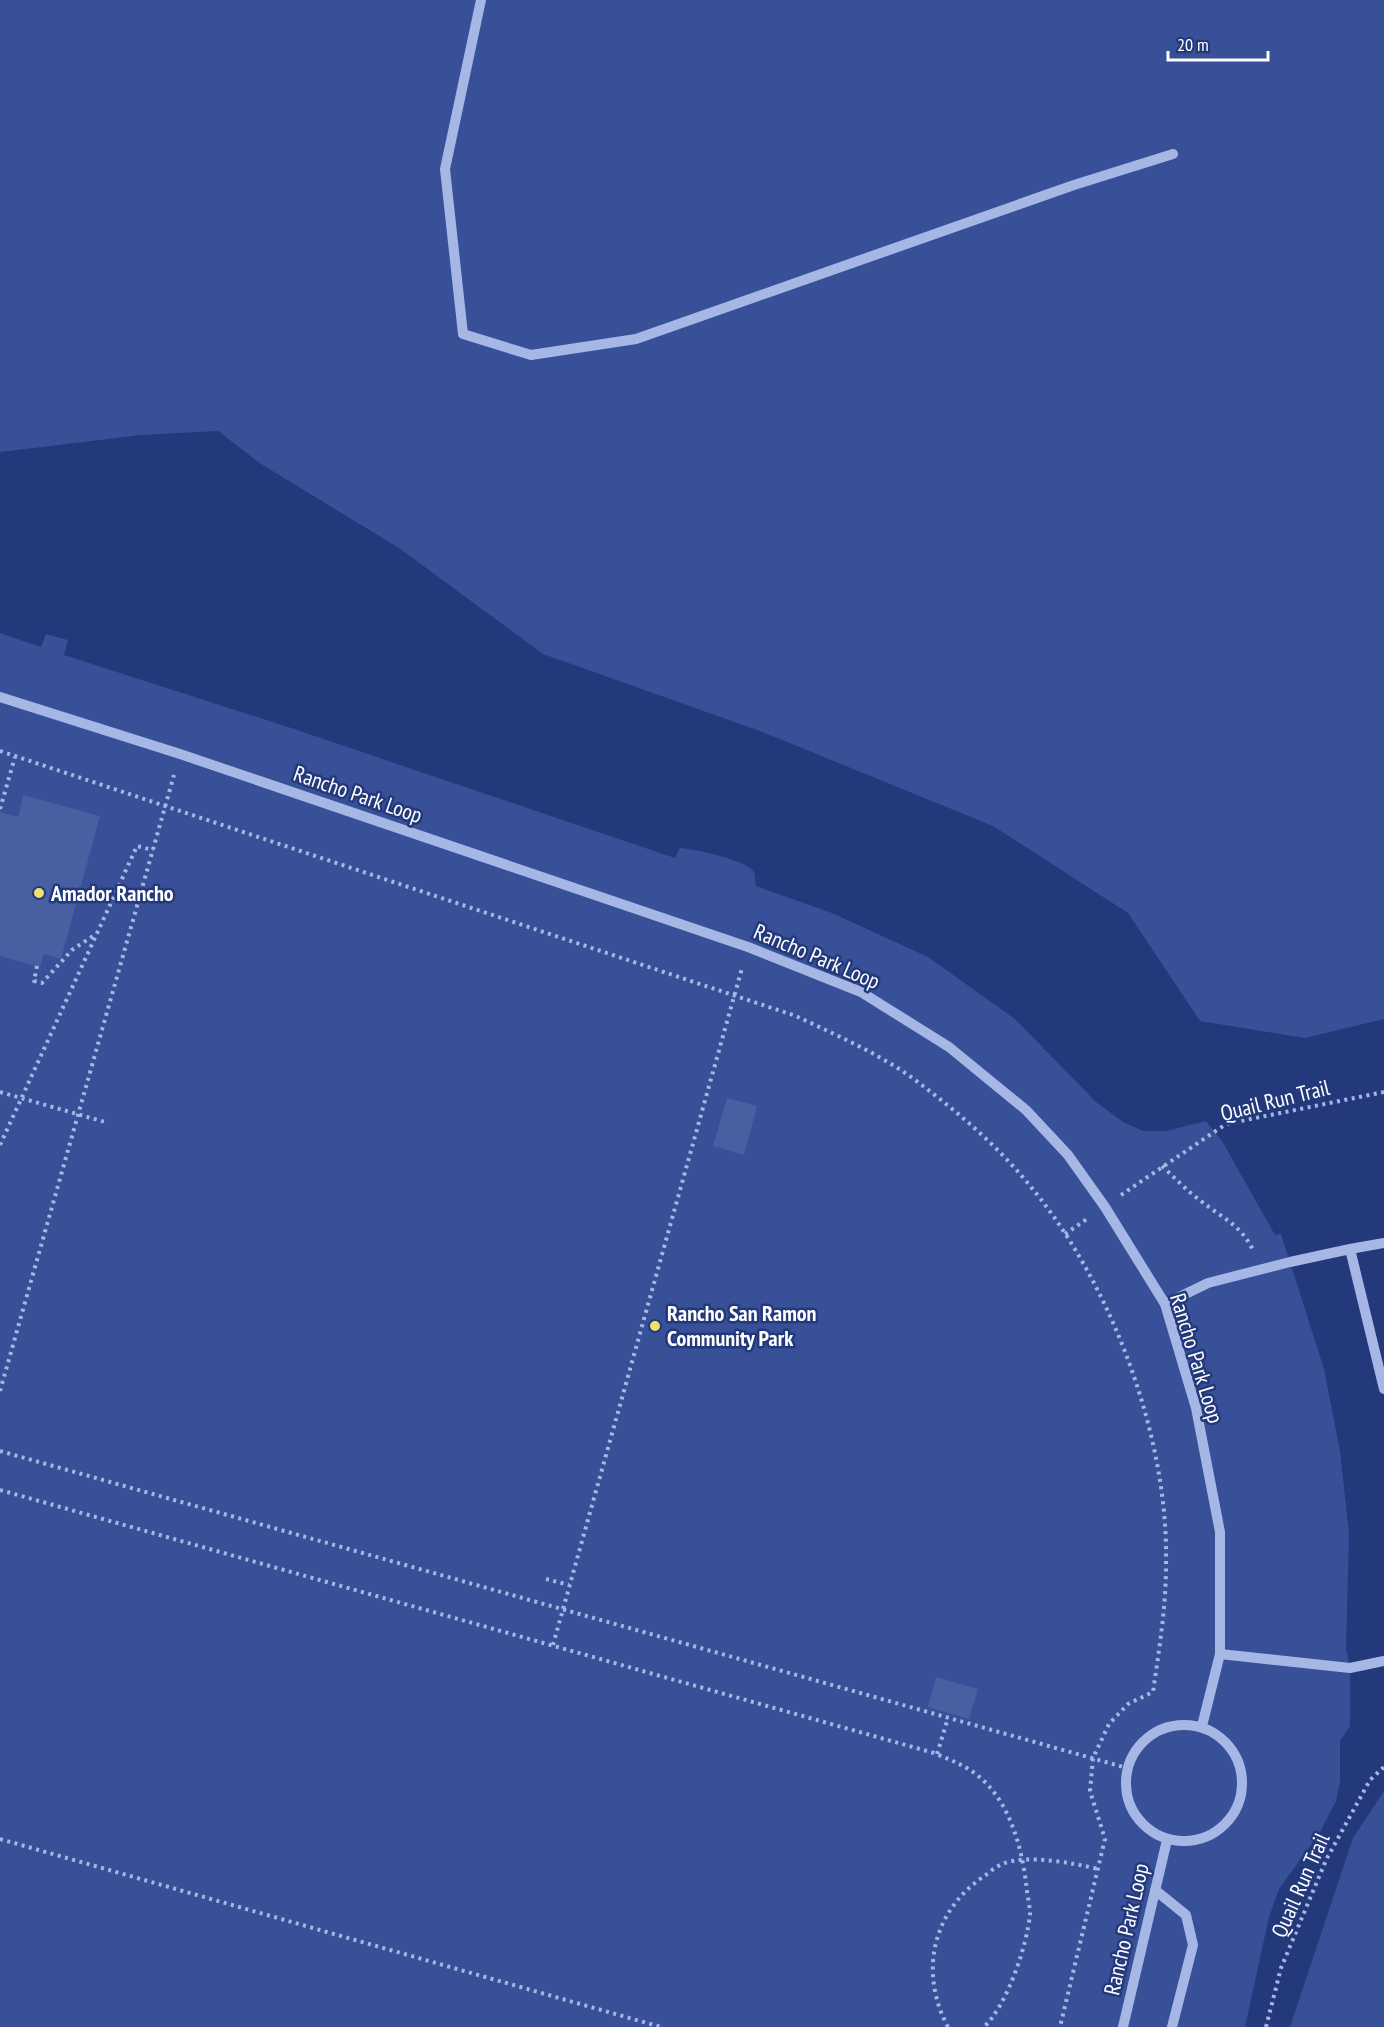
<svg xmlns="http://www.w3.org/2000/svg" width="1384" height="2027" font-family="'PT Sans Narrow',sans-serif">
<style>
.green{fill:#375098}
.building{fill:#485fa2}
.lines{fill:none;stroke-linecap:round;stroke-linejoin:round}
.path{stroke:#a7b7e5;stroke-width:4;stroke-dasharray:3 4.5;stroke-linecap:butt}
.minor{stroke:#a7b7e5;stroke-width:10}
.poi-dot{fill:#efe26a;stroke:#24397b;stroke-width:2}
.labels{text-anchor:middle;stroke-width:5;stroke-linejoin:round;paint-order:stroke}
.street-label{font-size:22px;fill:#fff;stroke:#24397b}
.poi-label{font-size:22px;font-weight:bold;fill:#fff;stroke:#24397b;text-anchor:start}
</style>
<rect width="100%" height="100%" fill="#24397b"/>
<path class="green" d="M0 0H1384V1019L1305 1038 1200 1021 1128 913 993 826 760 731 543 654 399 548 261 464 218 431 141 435 0 452Z
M0 633 41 647 46 634 68 640 64 655 291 728 675 858 680 848C693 849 748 860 754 872 755 875 755 882 756 886L832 913 928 957 1015 1019 1096 1102 1123 1122 1143 1131H1166L1206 1121 1222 1141 1275 1235 1281 1234 1324 1369 1340 1451 1349 1533 1346 1649 1350 1668V1726L1340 1741V1781L1336 1801 1320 1832 1279 1889 1269 1917 1245 2027H0Z
M1384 1791V2027H1290L1353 1838Z"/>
<path class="building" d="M23 795 100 816 61 959 44 954 40 967 0 956V812L18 817Z
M727 1098 757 1106 744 1155 713 1146Z
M936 1677 978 1689 969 1719 928 1707Z"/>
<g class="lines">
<path class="path" d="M0 751 796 1016C840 1037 885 1056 923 1086 960 1114 996 1145 1026 1181 1110 1279 1169 1436 1166 1565 1166 1608 1159 1650 1153 1692L1128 1704 1109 1724 1093 1758 1090 1791 1105 1839 1060 2027
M0 809 15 757
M37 966 34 981 42 983 72 950 96 934
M0 1092 105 1122
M0 1145 137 846 153 850
M1162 1166C1175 1178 1187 1191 1201 1201 1222 1218 1240 1224 1253 1250
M1121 1195 1226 1124 1384 1092
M1065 1234 1087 1219
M0 1391 174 775
M0 1451 1127 1768
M0 1490 934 1753C953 1761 970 1767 985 1782 1013 1810 1023 1854 1027 1891 1028 1899 1030 1907 1030 1914 1027 1946 1007 2005 984 2027
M546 1579 569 1585
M553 1645 742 968
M937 1754 948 1718
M0 1839 661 2027
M948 2027C919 1973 932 1912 983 1877 989 1873 995 1867 1002 1864 1026 1854 1073 1863 1098 1869
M1266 2027 1281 1968 1326 1860 1370 1780 1384 1767"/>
<path class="minor" d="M481 0 445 169 463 334 531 355 636 339 1074 185 1173 154
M0 697 180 754 748 947 861 992 949 1047 1026 1110 1068 1155 1105 1207 1165 1304 1196 1408 1220 1532V1654L1202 1726
M1350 1249 1384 1243
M1165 1304 1208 1283 1290 1262 1350 1249 1384 1389
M1220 1654 1350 1668 1384 1661
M1126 1783a58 58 0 1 1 116 0a58 58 0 1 1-116 0Z
M1155 1890 1186 1915 1193 1945 1172 2027
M1123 2027 1167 1840"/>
</g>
<g class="poi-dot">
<circle cx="39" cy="893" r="6"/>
<circle cx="655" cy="1326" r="6"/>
</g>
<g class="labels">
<g class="street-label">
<text transform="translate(358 794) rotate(19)" y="8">Rancho Park Loop</text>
<text transform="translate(817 956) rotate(23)" y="8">Rancho Park Loop</text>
<text transform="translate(1275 1100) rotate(-14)" y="8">Quail Run Trail</text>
<text transform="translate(1197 1358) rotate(73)" y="8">Rancho Park Loop</text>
<text transform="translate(1300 1885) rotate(-66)" y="8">Quail Run Trail</text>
<text transform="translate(1126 1929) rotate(-77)" y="8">Rancho Park Loop</text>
</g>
<g class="poi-label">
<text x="51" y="901">Amador Rancho</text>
<text x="667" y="1321">Rancho San Ramon<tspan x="667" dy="25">Community Park</tspan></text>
</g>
</g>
<path d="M1168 51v9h100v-9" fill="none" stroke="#ffffff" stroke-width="3"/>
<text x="1177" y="51" font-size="18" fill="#ffffff" stroke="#24397b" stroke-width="4.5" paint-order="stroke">20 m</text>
</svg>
